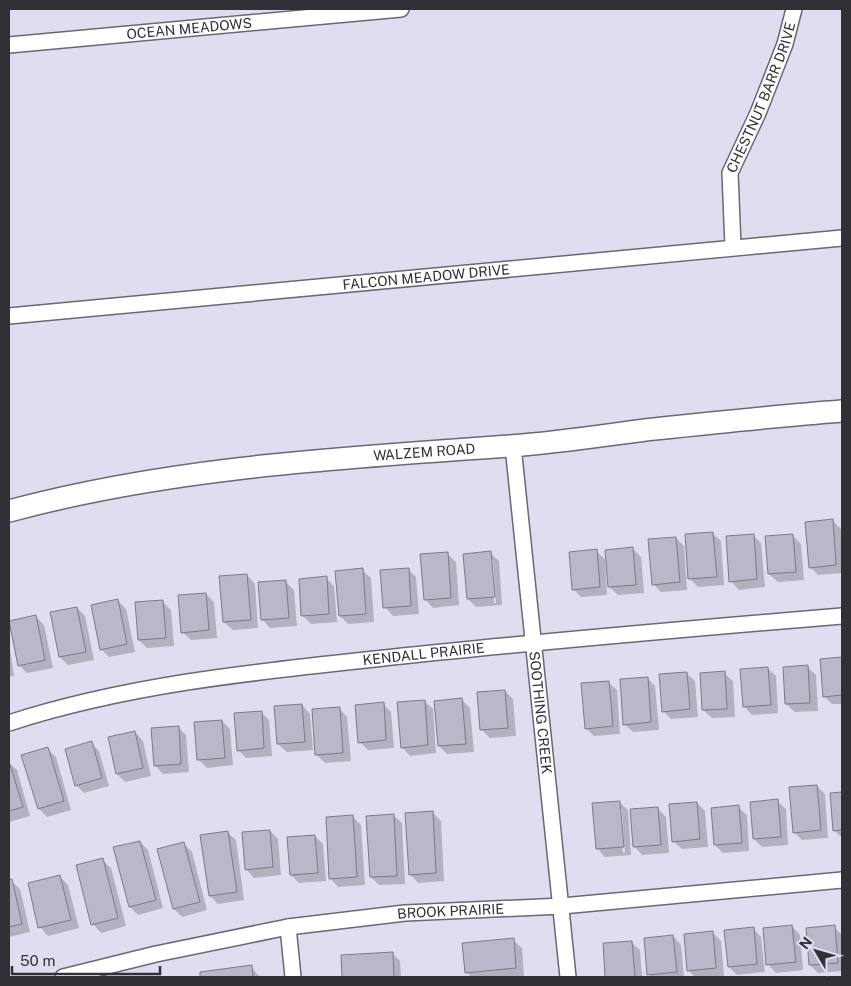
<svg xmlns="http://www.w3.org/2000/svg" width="851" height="986" font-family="'Public Sans',sans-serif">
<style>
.shadow{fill:#0003;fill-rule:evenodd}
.building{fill:#bbb7ca;stroke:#7d798b}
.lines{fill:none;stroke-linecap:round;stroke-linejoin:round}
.street-casing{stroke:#6c6678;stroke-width:18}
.secondary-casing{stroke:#6c6678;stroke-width:24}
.street{stroke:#fff;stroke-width:15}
.secondary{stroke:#fff;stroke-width:21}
.labels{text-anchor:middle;stroke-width:4.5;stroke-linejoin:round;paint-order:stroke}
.street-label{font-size:14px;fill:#322f37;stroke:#e2dcf0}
</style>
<rect width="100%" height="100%" fill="#e2dcf0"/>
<path class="shadow" d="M833 521 841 529 842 573 818 575 810 567Z
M712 533 721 541 724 585 698 587 690 579Z
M753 535 761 543 765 587 739 590 731 581Z
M793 536 801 544 804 580 778 582 769 574Z
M676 538 684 546 687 590 661 592 653 584Z
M633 549 641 557 644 593 618 595 609 587Z
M596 551 605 559 607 595 581 597 573 589Z
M447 553 456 562 459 605 433 608 425 599Z
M490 553 499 561 502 605 476 607 468 599ZM490 560H493L496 603H494Z
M408 569 416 577 419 614 393 616 385 607Z
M362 570 371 578 374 622 348 624 340 616Z
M247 575 255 584 258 628 233 630 224 622Z
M326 578 334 586 337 622 311 624 303 616 300 580Z
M285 581 294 590 297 626 270 628 262 619Z
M206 594 214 602 217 638 191 640 182 632Z
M118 601 126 609 135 652 109 657 101 649Z
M162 601 171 610 174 646 147 648 139 640Z
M77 608 85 616 94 660 68 665 60 657Z
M36 617 44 625 53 668 27 673 19 665Z
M9 642 14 676 9 677Z
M842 658V704H832L824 696 821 660Z
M807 667 816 675 818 711 795 712 786 704Z
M767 668 776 676 778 713 752 715 744 706Z
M686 673 695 681 698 717 671 719 663 711Z
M724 673 733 681 735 717 712 718 703 710Z
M647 678 655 686 659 730 633 732 624 724Z
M608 682 617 690 620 734 594 736 586 728Z
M505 691 513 699 516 736 490 738 481 729Z
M462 700 470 708 474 752 447 754 439 746Z
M424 701 433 709 436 753 410 756 402 747Z
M383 704 391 712 394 748 368 750 360 742Z
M302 705 310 714 313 750 287 752 278 744Z
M339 708 347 717 351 761 325 763 316 754Z
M261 712 269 720 272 756 246 758 238 750Z
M222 721 230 729 233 765 207 768 198 759Z
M178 727 186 735 189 772 163 774 155 765Z
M135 732 143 741 151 776 125 782 117 774Z
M91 743 99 751 109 786 84 793 76 785Z
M47 749 56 757 71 810 47 817 39 809Z
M9 763 17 770 30 816 9 822Z
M817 786 825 794 828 838 802 840 794 832Z
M842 793V838L834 830 832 794Z
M777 801 786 809 788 845 762 847 754 839 751 803Z
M619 802 628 810 631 855 605 857 597 848ZM619 809H622L625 853H623Z
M697 803 705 811 708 847 682 849 673 841Z
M738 807 747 815 749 851 723 853 715 845Z
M657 808 666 817 669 853 642 855 634 846Z
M433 813 441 821 444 881 418 883 410 874Z
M393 815 402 823 405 884 379 885 371 877Z
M353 817 361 825 365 885 338 887 330 878Z
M270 831 278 839 281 875 254 878 246 869Z
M227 832 236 840 244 900 218 904 210 896Z
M315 836 323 844 326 881 299 883 291 875Z
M140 842 148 850 163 908 138 915 130 907 115 848Z
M184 844 192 852 207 910 182 917 174 909Z
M102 860 111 868 126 926 101 933 93 924Z
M60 877 68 885 79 928 48 936 40 927Z
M9 881H11L20 889 30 932 9 937Z
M792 926 800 935 803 970 776 973 768 964Z
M834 927 842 935V971L818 973 810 965Z
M753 928 761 937 765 972 737 975 729 967Z
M712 932 721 941 724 976 695 977 688 970Z
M673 936 681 945 684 977H652L649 974Z
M513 940 522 948 524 976 471 977 467 972Z
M631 942 640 950 642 977H607L604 944Z
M392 953 400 961 401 977H343L342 956Z
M251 967 260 977H201V973Z"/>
<path class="building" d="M833 519 836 565 809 568 805 522Z
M713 532 717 577 688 579 685 534Z
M754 534 757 579 729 582 726 536Z
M793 534 796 572 768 574 765 536Z
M676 537 680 582 652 585 648 539Z
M633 547 636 585 608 587 605 550Z
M597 549 600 587 572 590 569 552Z
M491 551 495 597 467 599 463 554Z
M448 552 451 598 424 600 420 554Z
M363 568 366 614 339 616 335 571Z
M409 568 411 606 383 608 380 570Z
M247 574 251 620 223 622 219 576Z
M327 576 329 614 301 616 299 579Z
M286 580 289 618 261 620 258 582Z
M206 593 209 630 181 633 178 595Z
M118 599 127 644 100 650 91 605Z
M163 600 166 638 138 640 135 602Z
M77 607 86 652 59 657 50 612Z
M36 615 45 660 18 666 9 621Z
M842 657V695L823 697 820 659Z
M808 665 810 703 785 704 783 667Z
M768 667 771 705 743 707 740 669Z
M725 671 727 709 702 710 700 673Z
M687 672 690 709 662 712 659 674Z
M648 677 651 722 623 725 620 679Z
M609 681 613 726 585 729 581 683Z
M505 690 508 728 480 730 477 692Z
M462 698 466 744 438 746 434 701Z
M425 700 428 745 401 748 397 702Z
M384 702 386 740 358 743 355 705Z
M302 704 305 742 277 744 274 706Z
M340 707 343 753 315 755 312 709Z
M262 711 264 748 237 751 234 713Z
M222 720 225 758 197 760 194 722Z
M179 726 181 764 154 766 151 728Z
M135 731 143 768 116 774 108 737Z
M92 741 102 778 75 786 65 749Z
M48 747 64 801 38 809 21 755Z
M9 761 23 807 9 811Z
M817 785 821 830 793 833 789 787Z
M842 792V830L833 831 830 793Z
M778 799 781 837 753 839 750 802Z
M620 801 624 847 596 849 592 803Z
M697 802 700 839 672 842 669 804Z
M739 805 742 843 714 845 711 808Z
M658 807 661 845 633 847 630 809Z
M433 811 436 873 409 875 405 813Z
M394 814 397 876 370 877 366 816Z
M353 815 357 877 329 879 326 817Z
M270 830 273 867 245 870 242 832Z
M228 831 237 892 209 896 200 835Z
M315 835 318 873 290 875 287 837Z
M140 841 156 900 129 907 113 847Z
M184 842 200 902 173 909 157 849Z
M103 858 118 918 91 925 76 865Z
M60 875 71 920 38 928 28 883Z
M12 879 22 924 9 927V880Z
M792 925 796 962 766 965 763 928Z
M835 925 838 963 809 965 806 928Z
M754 927 757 964 728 967 724 930Z
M713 931 716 968 687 971 684 934Z
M673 935 677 972 647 975 644 938Z
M514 938 516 968 465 973 462 943Z
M632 941 635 977H605L603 943Z
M393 952 394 977H342L341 955Z
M252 965 253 977H200V972Z"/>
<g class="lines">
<g class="street-casing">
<g id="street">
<path id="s1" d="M9 45 401 9"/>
<path id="s2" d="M733 246 730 173 758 113 785 44 794 9"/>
<path id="s3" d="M9 316 842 238"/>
<path id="s4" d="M513 446 568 977"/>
<path id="s5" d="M9 723C126 685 253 672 375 659 530 642 686 629 842 616"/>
<path d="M288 927 293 977"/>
<path id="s6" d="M63 977 156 954 288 927 405 913 562 906 842 880"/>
</g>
</g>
<g class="secondary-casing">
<g id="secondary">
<path id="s7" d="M9 511C172 467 342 458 510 446 555 443 600 436 645 430 711 423 776 416 842 411"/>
</g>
</g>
<use href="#street" class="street"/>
<use href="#secondary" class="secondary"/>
</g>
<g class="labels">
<g class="street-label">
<text dy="5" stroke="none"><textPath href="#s1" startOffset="181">OCEAN MEADOWS</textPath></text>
<text dy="5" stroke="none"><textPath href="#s2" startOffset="155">CHESTNUT BARR DRIVE</textPath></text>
<text dy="5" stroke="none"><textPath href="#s3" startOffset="419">FALCON MEADOW DRIVE</textPath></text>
<text dy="5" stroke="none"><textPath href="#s7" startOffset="420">WALZEM ROAD</textPath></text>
<text dy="5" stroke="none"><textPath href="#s5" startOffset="421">KENDALL PRAIRIE</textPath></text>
<text dy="5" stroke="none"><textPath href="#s4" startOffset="268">SOOTHING CREEK</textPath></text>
<text dy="5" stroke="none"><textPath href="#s6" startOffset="394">BROOK PRAIRIE</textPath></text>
</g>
</g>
<rect width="851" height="986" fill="none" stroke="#322f37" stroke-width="20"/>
<g transform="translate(816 951) rotate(308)" stroke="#e2dcf0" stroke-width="4" paint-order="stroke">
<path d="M0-4L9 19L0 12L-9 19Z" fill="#322f37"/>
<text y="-8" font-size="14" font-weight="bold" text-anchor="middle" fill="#322f37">N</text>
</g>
<path d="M12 966v8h148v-8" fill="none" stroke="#322f37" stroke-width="2.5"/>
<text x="20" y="966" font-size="15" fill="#322f37" stroke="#e2dcf0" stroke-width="4" paint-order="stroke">50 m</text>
</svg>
